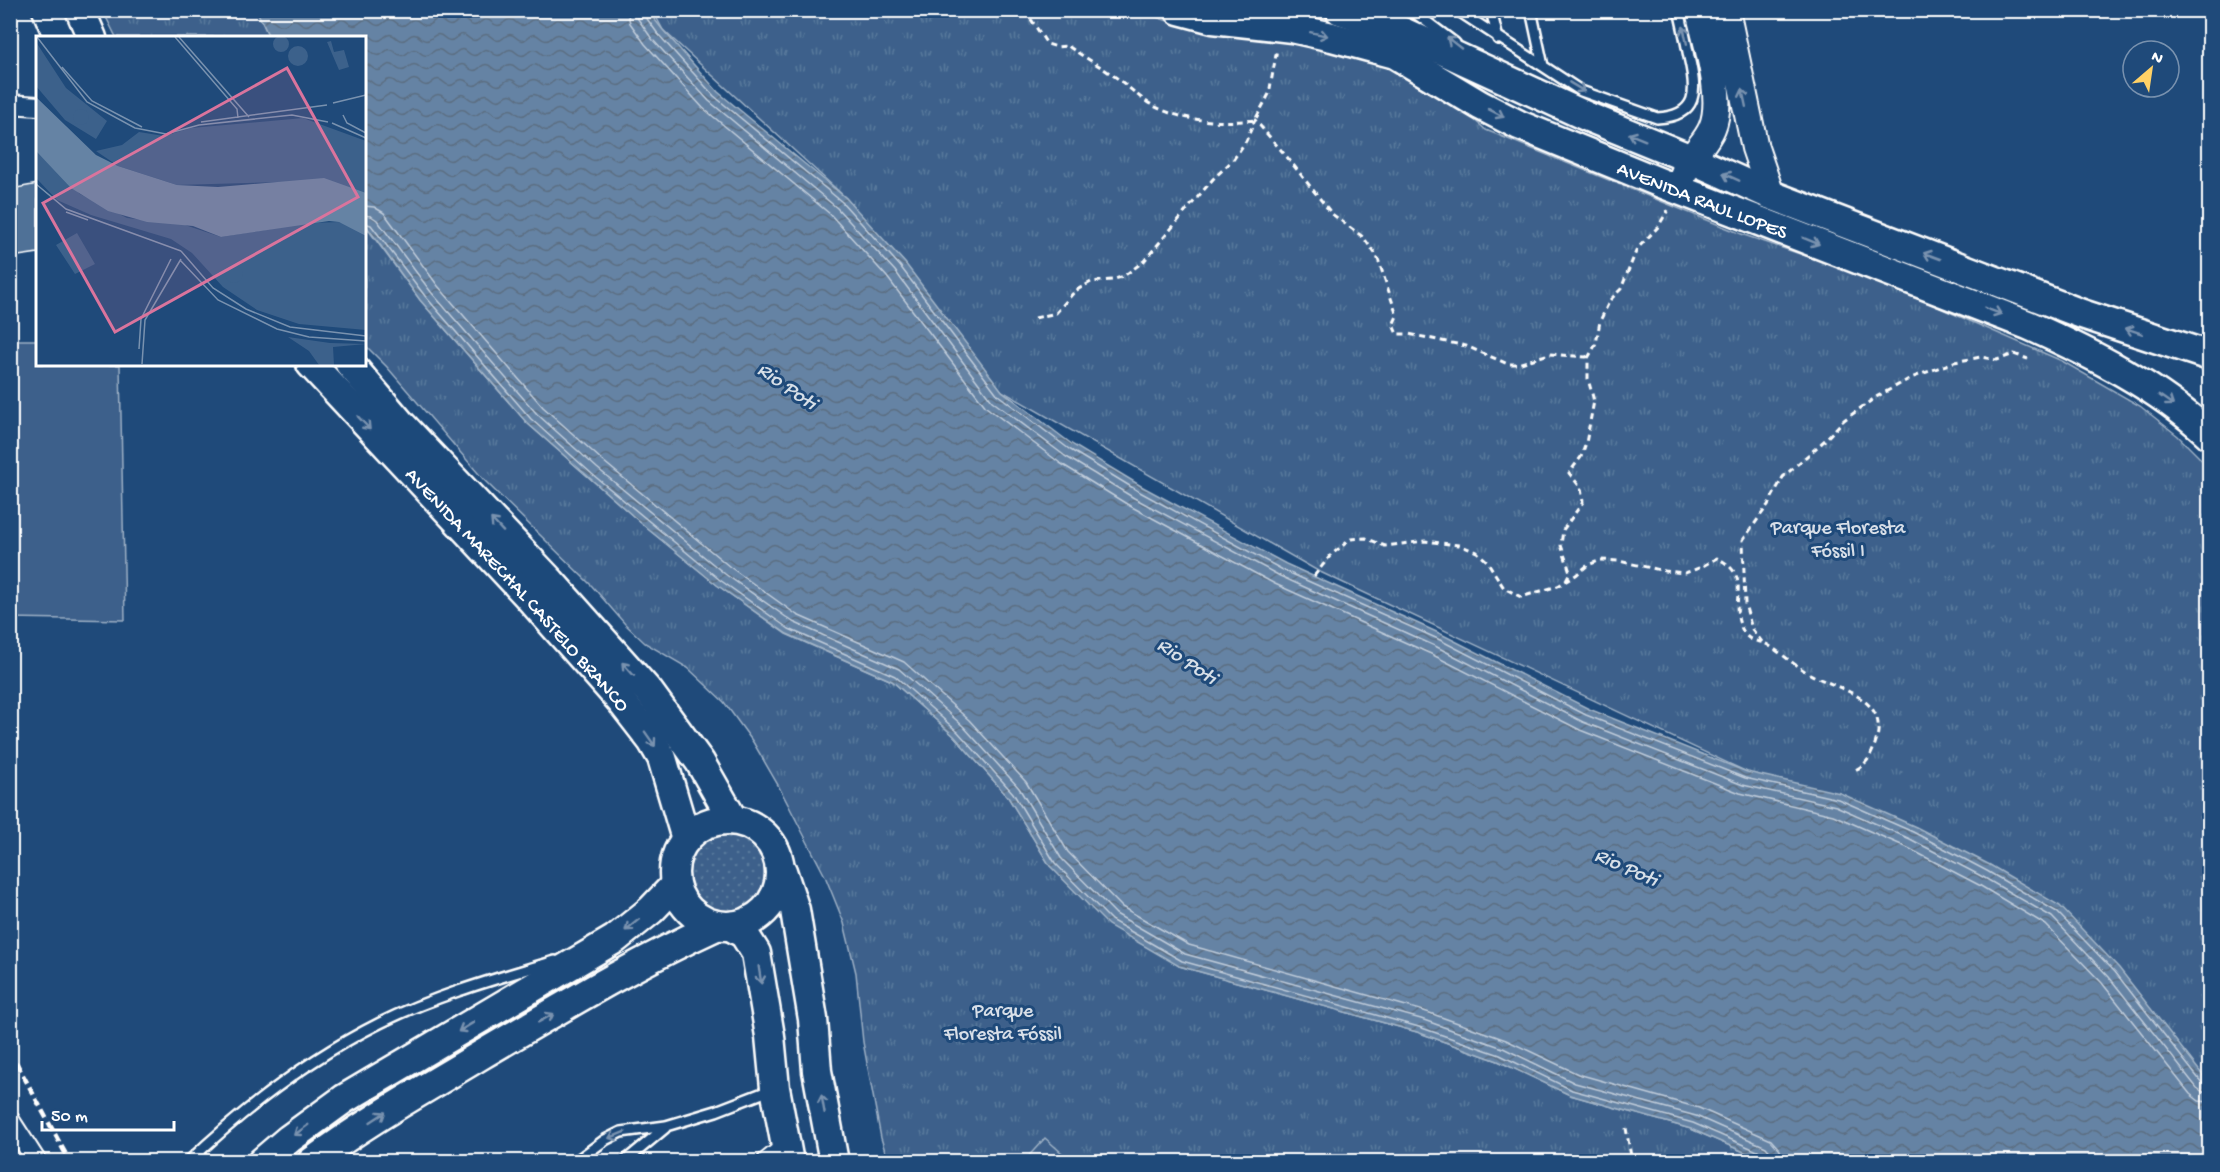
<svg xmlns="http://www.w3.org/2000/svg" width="2220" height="1172" font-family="'Gochi Hand',sans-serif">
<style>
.grass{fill:url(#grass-dots);stroke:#9eb0c5;stroke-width:1.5}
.park{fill:url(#park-tufts);stroke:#9eb0c5;stroke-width:1.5}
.garden{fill:#3c618b;stroke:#9eb0c5;stroke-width:1.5}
.water{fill:url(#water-waves);stroke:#a3b5c8;stroke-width:1.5}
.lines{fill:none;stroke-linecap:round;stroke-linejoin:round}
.shore{stroke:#c1cddb;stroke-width:1.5}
.building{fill:#507197;stroke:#fff;stroke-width:1.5}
.lane-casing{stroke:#fff;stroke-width:14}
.street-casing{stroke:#fff;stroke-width:22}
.secondary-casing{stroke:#fff;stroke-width:30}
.primary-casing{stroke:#fff;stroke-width:33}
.path{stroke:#fff;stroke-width:3;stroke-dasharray:6 4.5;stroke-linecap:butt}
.lane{stroke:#1f4a7a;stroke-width:9}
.street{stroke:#1f4a7a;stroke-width:18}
.secondary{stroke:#1f4a7a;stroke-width:26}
.primary{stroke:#1f4a7a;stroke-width:28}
.rail{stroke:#fff;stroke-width:4.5;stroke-dasharray:9 4.5;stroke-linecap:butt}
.oneway{stroke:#7992af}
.labels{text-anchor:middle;stroke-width:6;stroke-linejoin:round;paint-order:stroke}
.street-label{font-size:20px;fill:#fff;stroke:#1f4a7a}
.park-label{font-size:20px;fill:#d8dfe8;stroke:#1f4a7a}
.water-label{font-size:21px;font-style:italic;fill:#d8e0e8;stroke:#1f4a7a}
.inset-road{fill:none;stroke:#7992af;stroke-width:1.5}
.view{fill:#da749d;fill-opacity:0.15;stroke:#da749d;stroke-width:3}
.inset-edge{fill:none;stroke:#fff;stroke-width:3}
</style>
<defs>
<pattern id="grass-dots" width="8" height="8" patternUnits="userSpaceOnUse" patternTransform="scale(1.5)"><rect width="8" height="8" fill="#3c618b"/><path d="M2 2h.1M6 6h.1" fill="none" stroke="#59799c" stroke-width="1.8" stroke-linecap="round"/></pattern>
<pattern id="park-tufts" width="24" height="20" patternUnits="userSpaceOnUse" patternTransform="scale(1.5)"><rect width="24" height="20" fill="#3c618b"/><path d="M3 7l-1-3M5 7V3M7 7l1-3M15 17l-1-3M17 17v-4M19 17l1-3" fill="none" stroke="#59799c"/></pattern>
<pattern id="water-waves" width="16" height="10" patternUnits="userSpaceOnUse" patternTransform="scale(1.5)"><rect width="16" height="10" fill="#6583a4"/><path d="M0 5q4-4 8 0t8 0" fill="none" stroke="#5b6d81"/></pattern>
</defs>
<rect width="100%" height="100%" fill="#1f4a7a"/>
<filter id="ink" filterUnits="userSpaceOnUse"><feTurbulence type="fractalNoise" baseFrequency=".0167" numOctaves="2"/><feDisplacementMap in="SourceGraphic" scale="12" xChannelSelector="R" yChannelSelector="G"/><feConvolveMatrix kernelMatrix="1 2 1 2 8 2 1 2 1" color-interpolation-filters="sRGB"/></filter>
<g filter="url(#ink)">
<path class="grass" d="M684 873a43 43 0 1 1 86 0a43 43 0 1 1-86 0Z"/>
<path class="park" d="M103 11H257L269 37H116Z
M653 11H1139L1168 21 1215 34 1327 44 1370 57 1449 98 1486 130 1744 235 1871 278 2062 361 2140 406 2178 436 2209 467V1084L1747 772 1318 571 1002 391 846 198 663 30Z
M364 224 420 300 527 423 649 530 717 585 786 634 892 681 954 736 1008 797 1050 866 1179 966 1417 1032 1498 1061 1570 1095 1691 1129 1765 1161H888L881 1138 863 1042 856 973 844 923 825 876 778 785 753 742 724 702 688 668 645 643 625 624 592 586 484 480 387 367 365 345Z"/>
<path class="garden" d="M11 340H37L38 364 120 365 125 620 11 618Z
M1045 1138 1071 1161H1024Z"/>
<path class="water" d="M257 11H648L663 30 718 92 846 198 905 263 1002 391 1073 445 1141 486 1286 564 1441 634 1589 709 1747 772 1840 793 1916 827 1990 865 2060 906 2119 968 2209 1083V1161H1765L1691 1129 1570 1095 1498 1061 1417 1032 1179 966 1108 925 1050 866 1008 797 954 736 892 681 787 634 717 585 649 530 527 423 420 300 365 224 364 38 269 37Z"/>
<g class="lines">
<path class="shore" d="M627 10 630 23 645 44 703 108 830 214 887 277 986 407 1060 463 1130 506 1275 584 1431 654 1580 730 1740 793 1833 815 1906 847 1979 885 2046 925 2102 983 2190 1094 2199 1101 2210 1102
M636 10 638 19 652 39 709 101 837 208 895 271 992 401 1065 456 1134 498 1280 576 1435 646 1583 722 1743 785 1836 806 1910 839 1983 877 2052 917 2109 977 2197 1088 2203 1092 2210 1093
M644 10 645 16 658 34 714 96 842 202 900 266 998 395 1069 449 1138 491 1283 570 1438 639 1586 715 1745 778 1838 799 1913 832 1987 871 2057 912 2115 972 2202 1083 2210 1086
M364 206 374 207 384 213 438 286 543 407 603 461 730 567 797 615 904 662 969 720 1026 782 1068 852 1122 907 1189 945 1424 1011 1506 1040 1578 1074 1699 1108 1771 1140 1780 1150 1782 1162
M364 215 371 216 377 220 431 292 537 414 597 468 725 574 793 622 899 669 963 726 1019 788 1061 858 1116 914 1185 954 1421 1019 1503 1048 1575 1083 1696 1116 1766 1147 1772 1154 1773 1162
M364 223 371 225 425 296 531 419 592 474 720 580 789 629 895 676 958 732 1013 793 1055 863 1111 920 1182 961 1419 1027 1500 1055 1572 1090 1693 1123 1762 1153 1766 1162"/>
</g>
<path class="building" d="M38 184V253L12 257 10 221 17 220 11 189Z"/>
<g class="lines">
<g class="lane-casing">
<path id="lane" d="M1411 10 1455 43
M1457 10 1581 91 1657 118C1699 116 1697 91 1689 57 1686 42 1683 26 1679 10
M1491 10 1498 39
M1531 10 1543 66
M188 1162C245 1108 310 1058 380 1023 434 996 498 978 555 961
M575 1162 605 1140 621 1132 666 1126 716 1111 773 1089
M624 1162 665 1128"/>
</g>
<g class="street-casing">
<path id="street" d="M10 104 38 106
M10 1120 37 1162
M766 1162 786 1146"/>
</g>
<g class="secondary-casing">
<path id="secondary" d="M1726 10 1755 148 1771 195
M1679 188C1682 179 1685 167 1691 159 1698 148 1707 140 1712 128 1725 98 1706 42 1699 10"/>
</g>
<g class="primary-casing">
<g id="primary">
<path d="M47 10 59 38"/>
<path d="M80 10 92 38"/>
<path id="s1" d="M1179 10 1213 19 1292 28 1332 37 1395 54 1480 105 1519 125 1661 183 2028 325C2093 354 2157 386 2210 435"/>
<path d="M1340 10 1394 28 1588 117 1691 159 1771 195 2082 314 2210 356"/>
<path id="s2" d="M311 364 527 595 621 701 652 741 662 758 686 839"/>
<path d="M350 364 401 424 551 582 649 692 700 762 733 820"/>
<circle cx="727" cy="873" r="53"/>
<path d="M782 871 795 910 802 953 813 1019 817 1071 834 1162"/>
<path d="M732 927 744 934 756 953 770 1036 775 1088 789 1162"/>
<path d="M262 1162 289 1139 344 1099 615 939 651 910 675 885"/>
<path d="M312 1162C365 1122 425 1089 481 1055 558 1010 635 963 716 926"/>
</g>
</g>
<path class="path" d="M1025 10 1047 44 1057 47 1068 46C1082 56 1097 64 1111 74 1121 80 1130 89 1140 97 1170 121 1217 124 1255 120L1269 94 1277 49
M1035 318 1056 313 1075 291 1091 282 1112 280 1124 276 1144 261 1213 179 1233 160 1246 141 1255 120 1287 157 1332 214 1363 237 1377 256 1397 316 1393 325 1397 334H1409L1466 346 1508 364H1518L1549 354 1586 357 1589 355
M1314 576 1331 555 1351 539 1366 538 1385 546 1425 541 1450 544 1459 545 1477 552 1487 561 1504 588 1521 597 1558 586 1576 575 1588 565 1601 560 1619 561 1665 571 1685 573 1699 568 1717 558C1757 578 1724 603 1745 634 1751 643 1760 640 1768 645 1783 654 1795 666 1810 674 1836 689 1890 697 1876 741 1872 754 1868 764 1855 770
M1566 580 1570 572 1561 545 1563 530 1583 502 1581 488 1569 473 1581 457 1586 443 1594 401 1588 379V358L1596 344 1600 321 1610 300 1621 289 1637 249 1658 227 1668 210
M1762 642 1752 629 1745 604 1743 540 1768 505 1783 477 1824 441 1844 420 1876 397 1911 378 1954 362 1981 357 1997 360 2014 354 2028 359
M1626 1128 1632 1162"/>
<use href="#lane" class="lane"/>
<use href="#street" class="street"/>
<use href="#secondary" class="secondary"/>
<use href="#primary" class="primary"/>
<path class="rail" d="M10 1051 70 1162"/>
</g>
<defs><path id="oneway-shaft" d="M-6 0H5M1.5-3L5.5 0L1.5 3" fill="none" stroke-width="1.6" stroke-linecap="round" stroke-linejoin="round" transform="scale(1.5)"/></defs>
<g class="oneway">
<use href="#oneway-shaft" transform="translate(1319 34) rotate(12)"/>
<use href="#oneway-shaft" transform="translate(1685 35) rotate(-102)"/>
<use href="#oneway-shaft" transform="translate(1454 43) rotate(-142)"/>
<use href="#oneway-shaft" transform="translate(1577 87) rotate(31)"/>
<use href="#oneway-shaft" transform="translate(1744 98) rotate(-102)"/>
<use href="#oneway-shaft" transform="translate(1496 113) rotate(27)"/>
<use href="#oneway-shaft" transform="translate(1637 137) rotate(-158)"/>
<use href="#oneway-shaft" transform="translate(1731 177) rotate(-156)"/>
<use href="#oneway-shaft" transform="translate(1811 241) rotate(22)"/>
<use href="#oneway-shaft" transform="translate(1932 256) rotate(-159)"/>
<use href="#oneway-shaft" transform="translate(1993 311) rotate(21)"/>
<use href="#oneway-shaft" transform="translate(2134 331) rotate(-162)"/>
<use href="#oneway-shaft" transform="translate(2166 400) rotate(35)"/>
<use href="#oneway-shaft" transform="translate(364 423) rotate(47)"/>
<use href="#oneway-shaft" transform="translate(497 525) rotate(-133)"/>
<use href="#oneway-shaft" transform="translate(628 669) rotate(-132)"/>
<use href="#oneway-shaft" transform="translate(650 739) rotate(55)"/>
<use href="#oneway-shaft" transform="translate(632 925) rotate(141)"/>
<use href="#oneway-shaft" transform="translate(760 975) rotate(81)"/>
<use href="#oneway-shaft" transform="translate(546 1018) rotate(-29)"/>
<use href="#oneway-shaft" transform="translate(466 1027) rotate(149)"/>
<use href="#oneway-shaft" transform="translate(823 1104) rotate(-100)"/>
<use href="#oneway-shaft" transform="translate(378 1117) rotate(-33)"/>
<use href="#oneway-shaft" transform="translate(301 1130) rotate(144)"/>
<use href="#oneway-shaft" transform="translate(617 1135) rotate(158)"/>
</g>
</g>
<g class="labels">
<g class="street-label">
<text dy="7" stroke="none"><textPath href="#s1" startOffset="562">AVENIDA RAUL LOPES</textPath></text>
<text dy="7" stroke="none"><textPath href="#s2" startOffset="306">AVENIDA MARECHAL CASTELO BRANCO</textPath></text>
</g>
<g class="park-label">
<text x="1838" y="533">Parque Floresta<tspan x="1838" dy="23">Fóssil I</tspan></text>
<text x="1003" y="1016">Parque<tspan x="1003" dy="23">Floresta Fóssil</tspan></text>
</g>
<g class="water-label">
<text transform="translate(788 385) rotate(35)" y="7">Rio Poti</text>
<text transform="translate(1188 660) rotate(34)" y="7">Rio Poti</text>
<text transform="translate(1627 866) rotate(24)" y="7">Rio Poti</text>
</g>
</g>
<g transform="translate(36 36)">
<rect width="330" height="330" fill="#1f4a7a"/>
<path d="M252 301 294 307 330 308 297 311 298 329H283L273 315Z" fill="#3c618b"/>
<path d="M237 8a8 8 0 1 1 16 0a8 8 0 1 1-16 0ZM295 5 298 16 308 14 313 31 303 34 291 6ZM252 20a10 10 0 1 1 20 0a10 10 0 1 1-20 0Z" fill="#3c618b"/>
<path d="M0 6 30 52 71 85 60 103 29 84 0 50ZM267 82 330 105V157L246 146 141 149 82 130 60 115 86 109 103 96 128 100 155 92ZM0 115 44 158 91 182 146 188 185 201 272 187 303 186 313 189 330 200V294L263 288 221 274 187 251 156 217 135 203 55 179 21 164 1 143Z" fill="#3c618b"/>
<path d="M37 81a8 8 0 1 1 16 0a8 8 0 1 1-16 0ZM41 197 59 228 39 238 20 209ZM189 238a9 9 0 1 1 18 0a9 9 0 1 1-18 0Z" fill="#3c618b"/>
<path d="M0 61 60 119 82 130 141 149 182 151 288 142 330 157V200L303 186 293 185 185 201 157 190 111 186 72 175 35 152 0 115Z" fill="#6583a4"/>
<path class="inset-road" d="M1 1 51 66 99 92 130 98 163 89 256 79 292 86M139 1 201 73 202 82M143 1 213 81M26 31 56 65 106 91M297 67 330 59M307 79 311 87 330 97M165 86 291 69M296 87 330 102M0 148 30 173 145 215M30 176 52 184M145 215 177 252 210 273 254 291 330 300M144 224 182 264 241 293 273 301 330 305M103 313 105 283 135 223M106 328 109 284 145 223"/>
<path class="view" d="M251 32 322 161 79 296 7 167Z"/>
<rect width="330" height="330" class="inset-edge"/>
</g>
<rect width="2220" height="1172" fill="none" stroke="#1f4a7a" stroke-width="36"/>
<rect x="18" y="18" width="2184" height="1136" fill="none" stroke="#fff" stroke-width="2" filter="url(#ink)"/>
<g transform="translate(2151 69) rotate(29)"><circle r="28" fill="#1f4a7a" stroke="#7992af" stroke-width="1.5"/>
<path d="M0-4.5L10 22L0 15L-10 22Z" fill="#ffd166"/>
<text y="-9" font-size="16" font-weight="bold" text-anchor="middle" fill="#ffffff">N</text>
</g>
<path d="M42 1121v9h132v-9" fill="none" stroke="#ffffff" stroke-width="3"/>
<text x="51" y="1121" font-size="18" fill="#ffffff" stroke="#1f4a7a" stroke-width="4.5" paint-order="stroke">50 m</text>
</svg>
